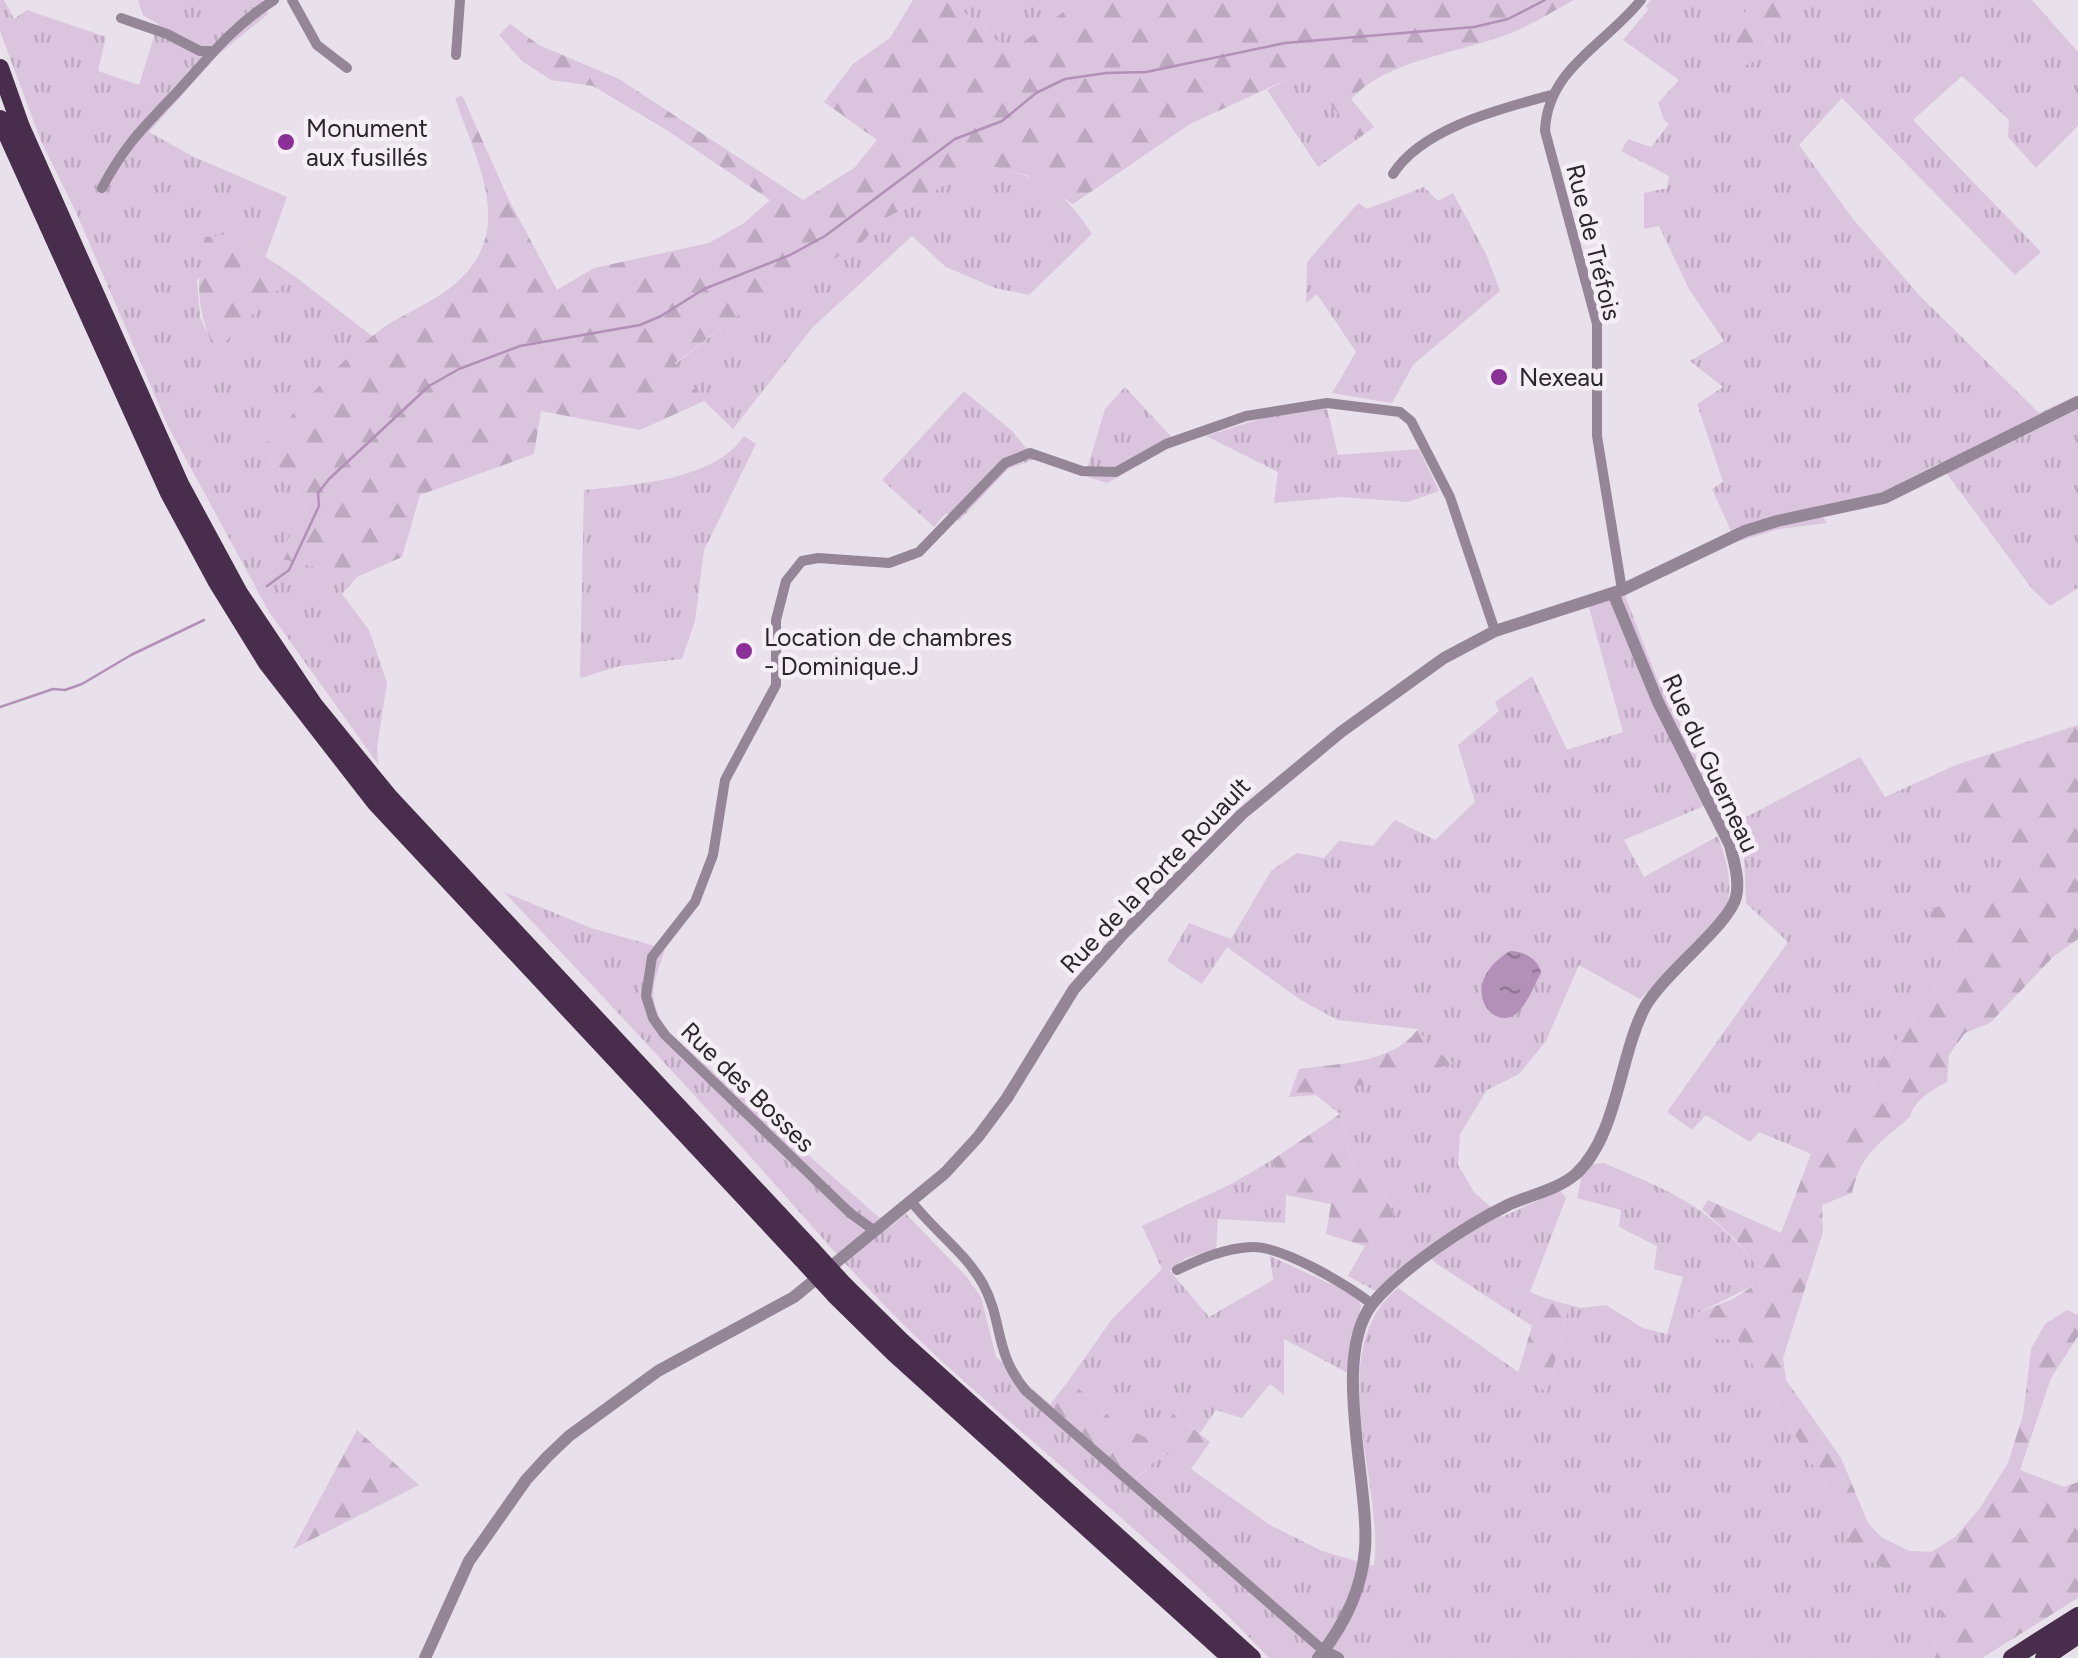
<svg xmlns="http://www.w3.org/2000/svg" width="2078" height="1658" font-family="Figtree,sans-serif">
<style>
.grass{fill:url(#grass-tufts)}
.forest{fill:url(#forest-firs)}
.water{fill:url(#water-ripples)}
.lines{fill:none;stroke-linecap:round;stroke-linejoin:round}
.stream{stroke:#b290b7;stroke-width:2.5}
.minor{stroke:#958697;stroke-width:10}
.tertiary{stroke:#958697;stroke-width:12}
.trunk{stroke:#482e4c;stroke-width:18}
.trunk-bridge{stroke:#482e4c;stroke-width:18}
.poi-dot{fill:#8b2f99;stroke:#f6eef7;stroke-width:4}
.labels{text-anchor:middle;stroke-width:9;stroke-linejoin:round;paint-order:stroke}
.poi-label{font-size:25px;fill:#2a272b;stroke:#f6eef7;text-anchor:start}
.street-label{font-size:25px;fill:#2a272b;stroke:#f6eef7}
</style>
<defs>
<pattern id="grass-tufts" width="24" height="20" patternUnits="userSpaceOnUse" patternTransform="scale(2.5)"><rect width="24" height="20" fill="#dbc4de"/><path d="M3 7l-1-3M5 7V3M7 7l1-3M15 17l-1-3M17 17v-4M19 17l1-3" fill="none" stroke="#bca8bf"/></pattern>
<pattern id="forest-firs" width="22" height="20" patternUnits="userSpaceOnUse" patternTransform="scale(2.5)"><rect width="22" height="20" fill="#dbc4de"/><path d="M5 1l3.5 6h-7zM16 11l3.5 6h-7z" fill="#bca8bf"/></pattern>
<pattern id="water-ripples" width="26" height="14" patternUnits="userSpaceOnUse" patternTransform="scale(2.5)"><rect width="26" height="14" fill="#b290b7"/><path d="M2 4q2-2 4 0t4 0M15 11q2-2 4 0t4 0" fill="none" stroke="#917695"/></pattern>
</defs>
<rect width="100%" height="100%" fill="#e8e0ea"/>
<path class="grass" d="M0 0H4L14 19 27 10 106 37 98 71 139 85 158 24 143 15 138 0H263L268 14 219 54 149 132 192 156 287 197 265 258 230 235 197 280 200 317 215 351 293 275 372 336 262 447 306 507 278 558 357 577 342 594 369 630 387 683 377 746 378 764 269 612 168 426 76 212 41 141 0 31Z
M950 0H1079L1010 52Z
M1651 0H1753L1743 16 1758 60 1796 0H2032L2078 52V126L2036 168 2008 137 2009 120 1962 76 1913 120 2041 252 2015 275 1842 98 1799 145 1853 219 1920 296 2039 413 2078 395V588L2050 606 2032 589 1939 463 1879 494 1816 507 1827 523 1779 529 1736 542 1712 489 1723 482 1697 404 1723 387 1690 361 1724 341 1689 289 1659 226 1644 229V193L1667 188 1669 176 1621 151 1628 139 1651 147 1669 124 1664 120 1658 103 1679 80 1623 40 1648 10 1646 6Z
M1303 71 1359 138 1318 167 1267 90Z
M995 167C1044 179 1065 192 1092 234L1029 295 995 288 946 267 912 236 812 328 733 429 704 401 675 364 745 310 862 243 881 221 943 186Z
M1424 187 1438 201 1453 193 1486 254 1500 291 1413 365 1392 403 1332 393 1356 352 1317 294 1306 303 1307 262 1358 203 1367 209Z
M1125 387 1177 443 1107 483 1085 476 1105 409Z
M964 391 1012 431 1035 459 1008 469 959 521 946 513 934 527 882 480Z
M1327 408 1338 455 1419 449 1439 491 1408 502 1342 497 1274 503 1278 472 1206 436 1263 418Z
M744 436 756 444 704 550 695 621 682 659 620 666 580 678 584 490C633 485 715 480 744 436Z
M1624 593 1656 676 1718 800 1624 840 1644 877 1718 836C1726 860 1733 881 1727 907L1640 999 1579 965 1546 1041 1519 1074 1487 1090 1460 1134 1458 1165 1474 1192 1502 1217 1560 1190 1566 1198 1530 1292 1545 1298 1532 1326 1437 1264 1423 1250 1376 1291 1348 1276 1365 1246 1398 1221 1385 1197 1354 1170 1340 1114 1316 1095 1453 1063 1428 1044 1418 1029 1338 1020 1302 1001 1227 947 1202 984 1167 961 1189 923 1231 939 1271 871 1297 853 1324 858 1339 841 1373 846 1395 820 1435 840 1475 802 1458 745 1499 711 1495 702 1532 676 1567 750 1623 732 1588 604Z
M1860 757 1885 797 1956 765 1952 784 2009 869 1998 885 1927 911 1957 949 1943 981 1880 1061 1871 1088 1845 1127 1811 1154 1759 1132 1750 1142 1706 1115 1692 1130 1667 1112 1788 942 1746 903 1744 853 1731 825Z
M504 892 591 928 665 949C653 986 646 995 666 1030L890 1227 906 1214 966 1276 981 1297 996 1357 1136 1479 1163 1453 1174 1457 1270 1525 1322 1551 1374 1566C1385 1485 1321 1351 1398 1288L1547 1392 1569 1305 1581 1308 1606 1305 1643 1328 1667 1334 1683 1277 1654 1269 1657 1246 1619 1227 1621 1210 1577 1198 1582 1176 1592 1164 1604 1163C1672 1192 1707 1205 1755 1263V1285L1693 1315 1738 1340 1824 1483 1835 1508 1884 1568 1919 1575 1945 1593 1932 1658H1269C1160 1542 1032 1447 916 1337 856 1279 803 1215 747 1153 667 1065 586 978 504 892Z
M1272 1160 1286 1195 1285 1223 1218 1219 1216 1249 1186 1258 1170 1271 1209 1317 1273 1280 1270 1256 1348 1292 1358 1299 1361 1306 1348 1373 1284 1339V1395L1270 1384 1242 1418 1216 1410 1200 1433 1174 1413 1151 1441 1118 1424 1069 1380 1112 1319 1162 1269 1142 1226 1233 1183Z"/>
<path class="forest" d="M913 0H950L1010 52 1079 0H1574C1551 12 1527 28 1503 36 1456 53 1386 61 1351 99L1374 127 1359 138 1303 72 1190 124 1073 204 1026 175 995 167 943 186 881 221 862 243 745 310 675 363 704 401 640 430 541 411 534 454 420 495 402 557 357 577 277 558 306 507 262 447C297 411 332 369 371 337 394 317 426 307 450 288 519 234 478 166 455 98L462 95 508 198 557 290 594 268 709 243 744 223 770 200 665 129 593 86 551 80 522 61 499 35 510 24 539 45 619 79 803 200 854 168 877 140 824 102 853 64 890 38Z
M1753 0H1796L1758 60 1742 67 1730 54V37Z
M230 234 293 275 215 352C196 307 196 285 205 237Z
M2078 725V939L2054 956 1990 1023 1965 1033 1949 1055 1947 1082C1932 1090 1914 1100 1910 1117 1880 1143 1861 1152 1852 1193L1822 1205 1823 1232 1783 1358 1786 1380 1841 1458 1868 1523 1881 1537 1909 1551 1931 1552 1955 1537 1980 1508 2008 1463 2023 1415 2031 1349 2045 1324 2067 1310 2078 1315V1336L2051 1378 2020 1470 2064 1487 2078 1482V1598L1982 1658H1932L1945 1593 1919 1575 1884 1568 1863 1558 1845 1535 1824 1483 1738 1340 1696 1338 1693 1315 1733 1299 1755 1285V1263L1734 1238 1702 1209 1708 1200 1781 1233 1811 1154 1845 1126 1871 1088 1880 1061 1943 981 1957 949 1926 911 1997 885 2008 869 1951 784 1956 765Z
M1418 1029 1428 1044 1454 1064 1316 1095 1289 1097 1299 1069C1339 1063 1393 1064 1418 1029Z
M1340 1114 1354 1170 1385 1197 1398 1221 1365 1246 1326 1234 1331 1204 1286 1195 1272 1160Z
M1545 1298 1569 1305 1547 1392 1518 1373 1532 1326Z
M1069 1380 1118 1424 1151 1440 1174 1413 1210 1442 1191 1469 1174 1457 1163 1453 1135 1479 1049 1406Z
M357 1430 419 1485 293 1549Z"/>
<path class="water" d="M1510 951C1523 951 1539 959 1541 973 1534 985 1527 1005 1516 1014 1491 1032 1456 984 1510 951Z"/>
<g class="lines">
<path class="stream" d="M267 586 289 570 319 506 318 493 329 479 429 386 459 369 520 346 640 325 661 316 704 289 790 255 825 236 955 139 1002 121 1036 93 1065 79 1106 73 1146 72 1285 43 1474 27 1508 19 1545 0
M0 707 53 689 65 690 82 684 131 655 204 620"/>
<path class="minor" d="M292 0 317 45 347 68
M121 18 167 34 200 51H210
M456 55 460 0
M1393 174C1422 128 1500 109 1551 95
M102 188C125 144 145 126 178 91 211 55 232 27 274 0
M1622 590 1597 436V324L1545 131C1547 69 1605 45 1641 0
M911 1201C933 1230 965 1252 983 1284 1004 1323 993 1351 1026 1391L1324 1651
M875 1231 850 1213 665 1035 653 1018 646 996 652 957 695 902 713 855 725 780 776 685V620L786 581 802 561 818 558 889 563 919 552 1005 463 1030 453 1082 471 1116 472 1166 444 1246 416 1327 403 1400 412 1411 421 1450 497 1495 631
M1177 1270C1200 1259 1225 1248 1252 1247 1283 1246 1347 1285 1372 1304"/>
<path class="tertiary" d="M1324 1651 1338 1658
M425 1658 469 1561 526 1480 547 1457 569 1436 658 1371 794 1297 945 1173 978 1137 1007 1098 1074 989 1123 934 1242 814 1341 732 1444 658 1495 631 1622 590 1745 531 1777 521 1884 498 2078 402
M1318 1658C1343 1627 1362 1589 1365 1549 1370 1484 1330 1356 1373 1303 1402 1268 1467 1225 1508 1205 1530 1195 1557 1190 1576 1174 1618 1135 1619 1056 1645 1007 1663 974 1730 924 1736 897 1740 880 1734 862 1730 845L1658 702 1613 593"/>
<path class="trunk" d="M0 68 21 127 180 484 239 593 314 705 389 797 812 1250
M0 119 169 493 217 582 267 663 375 802 801 1258
M844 1285 902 1342 1252 1658
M835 1295 893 1352 1231 1658
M2012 1658 2078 1616
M2044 1658 2078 1635"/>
<path class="trunk-bridge" d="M812 1250 844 1285
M801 1258 835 1295"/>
</g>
<g class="poi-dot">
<circle cx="286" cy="142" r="10"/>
<circle cx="1499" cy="377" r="10"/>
<circle cx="744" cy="651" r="10"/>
</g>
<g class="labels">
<g class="poi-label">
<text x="306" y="137">Monument<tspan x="306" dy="29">aux fusillés</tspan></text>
<text x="1519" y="386">Nexeau</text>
<text x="764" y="646">Location de chambres<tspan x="764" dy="29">- Dominique.J</tspan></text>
</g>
<g class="street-label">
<text transform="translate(1594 242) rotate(76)" y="9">Rue de Tréfois</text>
<text transform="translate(1711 763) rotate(65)" y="9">Rue du Guerneau</text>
<text transform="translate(1155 875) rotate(-46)" y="9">Rue de la Porte Rouault</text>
<text transform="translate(748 1087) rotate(44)" y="9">Rue des Bosses</text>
</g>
</g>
</svg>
